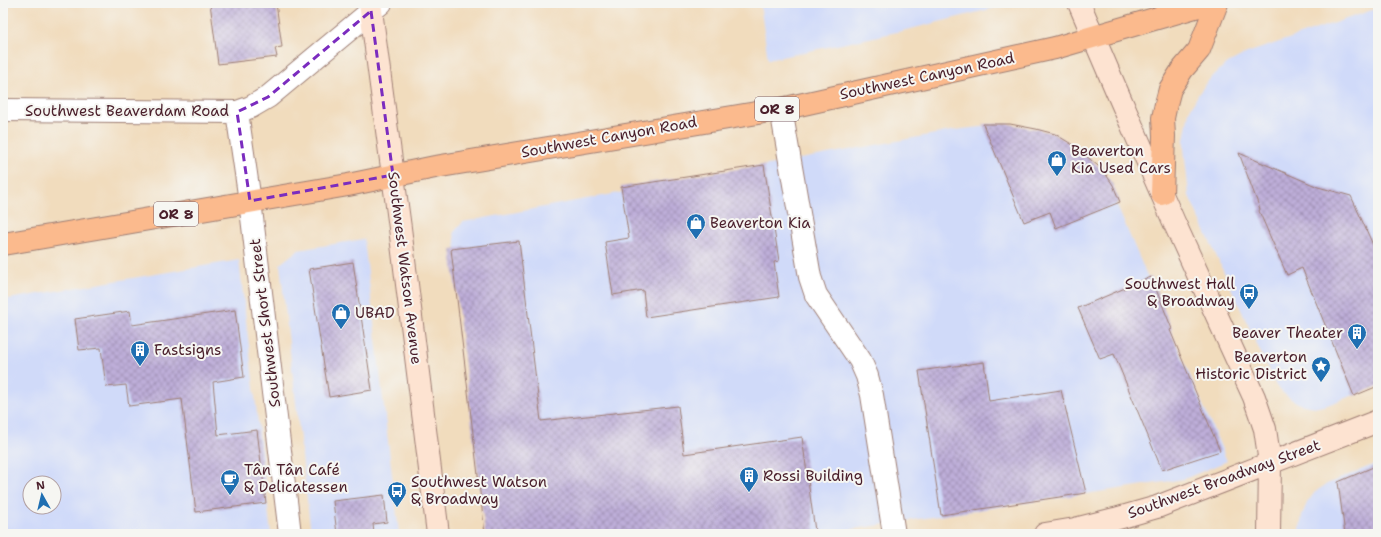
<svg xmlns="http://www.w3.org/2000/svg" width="1381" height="537" font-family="'Shantell Sans',sans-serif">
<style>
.built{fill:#d0daf9;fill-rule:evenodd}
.building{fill:url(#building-cross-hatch)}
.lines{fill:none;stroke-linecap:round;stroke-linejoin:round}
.street-casing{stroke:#9e7e74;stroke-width:24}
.secondary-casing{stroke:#9e7e74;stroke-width:24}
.primary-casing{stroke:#9e7e74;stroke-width:24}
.street{stroke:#fff;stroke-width:22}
.secondary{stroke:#fde3d1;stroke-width:22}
.primary{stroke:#fbba8d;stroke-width:22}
.marked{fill:none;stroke:#7b2cbf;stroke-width:3;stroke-dasharray:8 5;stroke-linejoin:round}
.labels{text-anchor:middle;stroke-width:4;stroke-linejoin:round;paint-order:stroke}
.shield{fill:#f6f6f2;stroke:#7e6067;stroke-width:1}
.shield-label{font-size:14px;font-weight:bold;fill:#4a1f2b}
.street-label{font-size:15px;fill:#4a1f2b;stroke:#f6f6f2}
.poi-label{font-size:15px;fill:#4a1f2b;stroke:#f6f6f2;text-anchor:start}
</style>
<defs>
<pattern id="building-cross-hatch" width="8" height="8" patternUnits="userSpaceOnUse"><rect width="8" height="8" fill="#beaed9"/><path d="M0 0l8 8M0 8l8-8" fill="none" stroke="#9c8db0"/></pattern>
</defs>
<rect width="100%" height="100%" fill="#f6f6f2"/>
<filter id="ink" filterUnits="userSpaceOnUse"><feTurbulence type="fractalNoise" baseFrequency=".025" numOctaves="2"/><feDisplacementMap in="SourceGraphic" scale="8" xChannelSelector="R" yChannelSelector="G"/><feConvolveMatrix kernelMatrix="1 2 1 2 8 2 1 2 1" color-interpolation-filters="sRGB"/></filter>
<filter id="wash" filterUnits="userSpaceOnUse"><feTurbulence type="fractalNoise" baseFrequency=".012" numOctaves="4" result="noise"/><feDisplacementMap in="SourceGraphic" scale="16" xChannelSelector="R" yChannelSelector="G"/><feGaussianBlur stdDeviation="0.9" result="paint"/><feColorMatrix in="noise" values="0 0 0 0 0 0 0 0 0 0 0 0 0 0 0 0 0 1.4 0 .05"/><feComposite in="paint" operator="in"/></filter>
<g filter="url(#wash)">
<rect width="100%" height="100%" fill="#f1dcbd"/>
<path class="built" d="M760 3H1015L906 30 768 60Z
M1378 8V386L1327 405 1318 407 1309 406 1300 404 1291 399 1283 393 1276 386 1189 196 1184 148V140L1189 112 1199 93 1213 75 1228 63 1247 53Z
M991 126 1105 184 1117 206 1227 461 1184 479 820 534H488L454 232 463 222 935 134 963 129Z
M364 239 399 534H311L280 264 298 250Z
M239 260 271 534H3V300ZM30 483H54V507H30Z
M1378 463V534H1301L1300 529 1302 515 1307 503 1315 492 1327 484Z"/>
<g id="blocks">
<path class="building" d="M210 3H276L282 47 275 48 277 57 218 64Z
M983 124H1010L1036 129 1055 134 1073 145 1103 170 1113 185 1120 202 1056 228 1050 212 1024 222Z
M1239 153 1318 187 1351 196 1378 256V386L1354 396 1302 268 1287 275 1259 211 1260 209Z
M764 165 779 261 774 262 779 297 646 317 643 290 613 295 605 242 629 238 621 187Z
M519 241 541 421 678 406 684 454 802 437 815 531 794 534H485L451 249Z
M353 262 372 390 329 397 309 269Z
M1151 277 1172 329 1170 330 1220 451 1162 470 1114 354 1100 359 1078 308Z
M235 310 244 377 213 382 218 435 257 430 266 503 196 512 182 399 129 406 126 385 106 387 101 348 79 350 75 319 130 311 132 325Z
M984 362 989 401 1061 390 1086 493 941 515 919 371Z
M1378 465V534H1345L1338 482Z
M384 495 387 522 373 524 374 534H337L333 501Z"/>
</g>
</g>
<g filter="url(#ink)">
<use href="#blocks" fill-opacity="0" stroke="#9e7e74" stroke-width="1"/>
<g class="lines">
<g class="street-casing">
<path id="street" d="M781 109 810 277 816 295 860 360 867 376 872 395 894 534
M3 110 237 112 251 107 268 97 381 3
M237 112 250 201 290 534"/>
</g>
<g class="secondary-casing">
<path id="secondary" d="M370 3 400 228 438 534
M1079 3 1115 87 1174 222 1254 397 1265 429 1270 463 1269 534
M1045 534 1075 529 1115 519 1157 507 1378 421"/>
</g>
<g class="primary-casing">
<path id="primary" d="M1162 194 1164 136 1163 118 1166 104 1170 89 1182 70 1199 50 1217 3
M3 244 348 185 435 167 781 109 1055 48 1209 3"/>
</g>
<use href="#street" class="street"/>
<use href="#secondary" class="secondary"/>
<use href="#primary" class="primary"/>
</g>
</g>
<path class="marked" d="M371 11 393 175 250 201 237 112 268 97Z"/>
<defs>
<g id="shop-pin" transform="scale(1)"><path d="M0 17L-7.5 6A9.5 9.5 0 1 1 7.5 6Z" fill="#1f6fb2" stroke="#f6f6f2"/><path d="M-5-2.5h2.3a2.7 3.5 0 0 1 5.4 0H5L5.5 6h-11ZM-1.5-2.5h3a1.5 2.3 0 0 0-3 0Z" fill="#fff"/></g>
<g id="bus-pin" transform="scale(1)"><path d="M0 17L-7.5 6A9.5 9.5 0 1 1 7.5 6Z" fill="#1f6fb2" stroke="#f6f6f2"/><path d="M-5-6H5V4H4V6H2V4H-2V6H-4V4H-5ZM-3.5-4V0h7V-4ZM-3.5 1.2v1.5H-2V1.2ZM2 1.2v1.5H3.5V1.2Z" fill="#fff"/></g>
<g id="building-pin" transform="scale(1)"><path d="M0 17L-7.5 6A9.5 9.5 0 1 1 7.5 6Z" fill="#1f6fb2" stroke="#f6f6f2"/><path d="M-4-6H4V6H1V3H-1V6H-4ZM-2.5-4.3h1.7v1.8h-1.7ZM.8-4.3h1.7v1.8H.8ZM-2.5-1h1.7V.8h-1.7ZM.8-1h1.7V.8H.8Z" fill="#fff"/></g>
<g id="sight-pin" transform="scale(1)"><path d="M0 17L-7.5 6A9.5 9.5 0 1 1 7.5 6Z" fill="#1f6fb2" stroke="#f6f6f2"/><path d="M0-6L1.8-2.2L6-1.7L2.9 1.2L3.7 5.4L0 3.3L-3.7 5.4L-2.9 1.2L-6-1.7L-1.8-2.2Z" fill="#fff"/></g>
<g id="cafe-pin" transform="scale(1)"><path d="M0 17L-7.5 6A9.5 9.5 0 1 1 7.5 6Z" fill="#1f6fb2" stroke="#f6f6f2"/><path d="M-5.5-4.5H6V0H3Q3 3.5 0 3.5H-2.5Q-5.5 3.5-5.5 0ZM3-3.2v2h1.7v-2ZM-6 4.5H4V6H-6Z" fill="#fff"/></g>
</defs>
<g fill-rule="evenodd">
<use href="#shop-pin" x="1057" y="160"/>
<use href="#shop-pin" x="696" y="223"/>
<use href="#bus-pin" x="1249" y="293"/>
<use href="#shop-pin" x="341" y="313"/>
<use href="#building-pin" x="1357" y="333"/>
<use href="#building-pin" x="140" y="350"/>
<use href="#sight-pin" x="1321" y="366"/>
<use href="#building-pin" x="749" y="476"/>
<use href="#cafe-pin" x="230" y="479"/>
<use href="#bus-pin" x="397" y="491"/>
</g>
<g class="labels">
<g class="shield">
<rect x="755" y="97" width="44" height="24" rx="3"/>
<rect x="154" y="202" width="44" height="24" rx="3"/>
</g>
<g class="shield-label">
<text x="777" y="114">OR 8</text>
<text x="176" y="219">OR 8</text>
</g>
<g class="street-label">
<text transform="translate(927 76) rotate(-12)" y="5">Southwest Canyon Road</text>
<text x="127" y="116">Southwest Beaverdam Road</text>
<text transform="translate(609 137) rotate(-10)" y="5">Southwest Canyon Road</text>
<text transform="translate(405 268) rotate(83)" y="5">Southwest Watson Avenue</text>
<text transform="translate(265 323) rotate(-97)" y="5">Southwest Short Street</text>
<text transform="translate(1224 479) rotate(-20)" y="5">Southwest Broadway Street</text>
</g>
<g class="poi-label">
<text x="1071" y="156">Beaverton<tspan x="1071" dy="17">Kia Used Cars</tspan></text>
<text x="710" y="228">Beaverton Kia</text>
<text x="1235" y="289" text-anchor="end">Southwest Hall<tspan x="1235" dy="17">&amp; Broadway</tspan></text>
<text x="355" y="318">UBAD</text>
<text x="1343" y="338" text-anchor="end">Beaver Theater</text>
<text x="154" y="355">Fastsigns</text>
<text x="1307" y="362" text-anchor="end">Beaverton<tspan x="1307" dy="17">Historic District</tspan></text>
<text x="244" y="475">Tân Tân Café<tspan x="244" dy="17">&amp; Delicatessen</tspan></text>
<text x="763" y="481">Rossi Building</text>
<text x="411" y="487">Southwest Watson<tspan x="411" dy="17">&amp; Broadway</tspan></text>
</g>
</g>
<rect width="1381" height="537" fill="none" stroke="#f6f6f2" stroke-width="16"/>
<g transform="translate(42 495) rotate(352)"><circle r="19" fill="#f6f6f2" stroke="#b1a0a2"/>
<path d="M0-3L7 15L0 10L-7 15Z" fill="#1f6fb2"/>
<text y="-6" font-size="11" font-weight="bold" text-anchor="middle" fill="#4a1f2b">N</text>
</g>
</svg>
